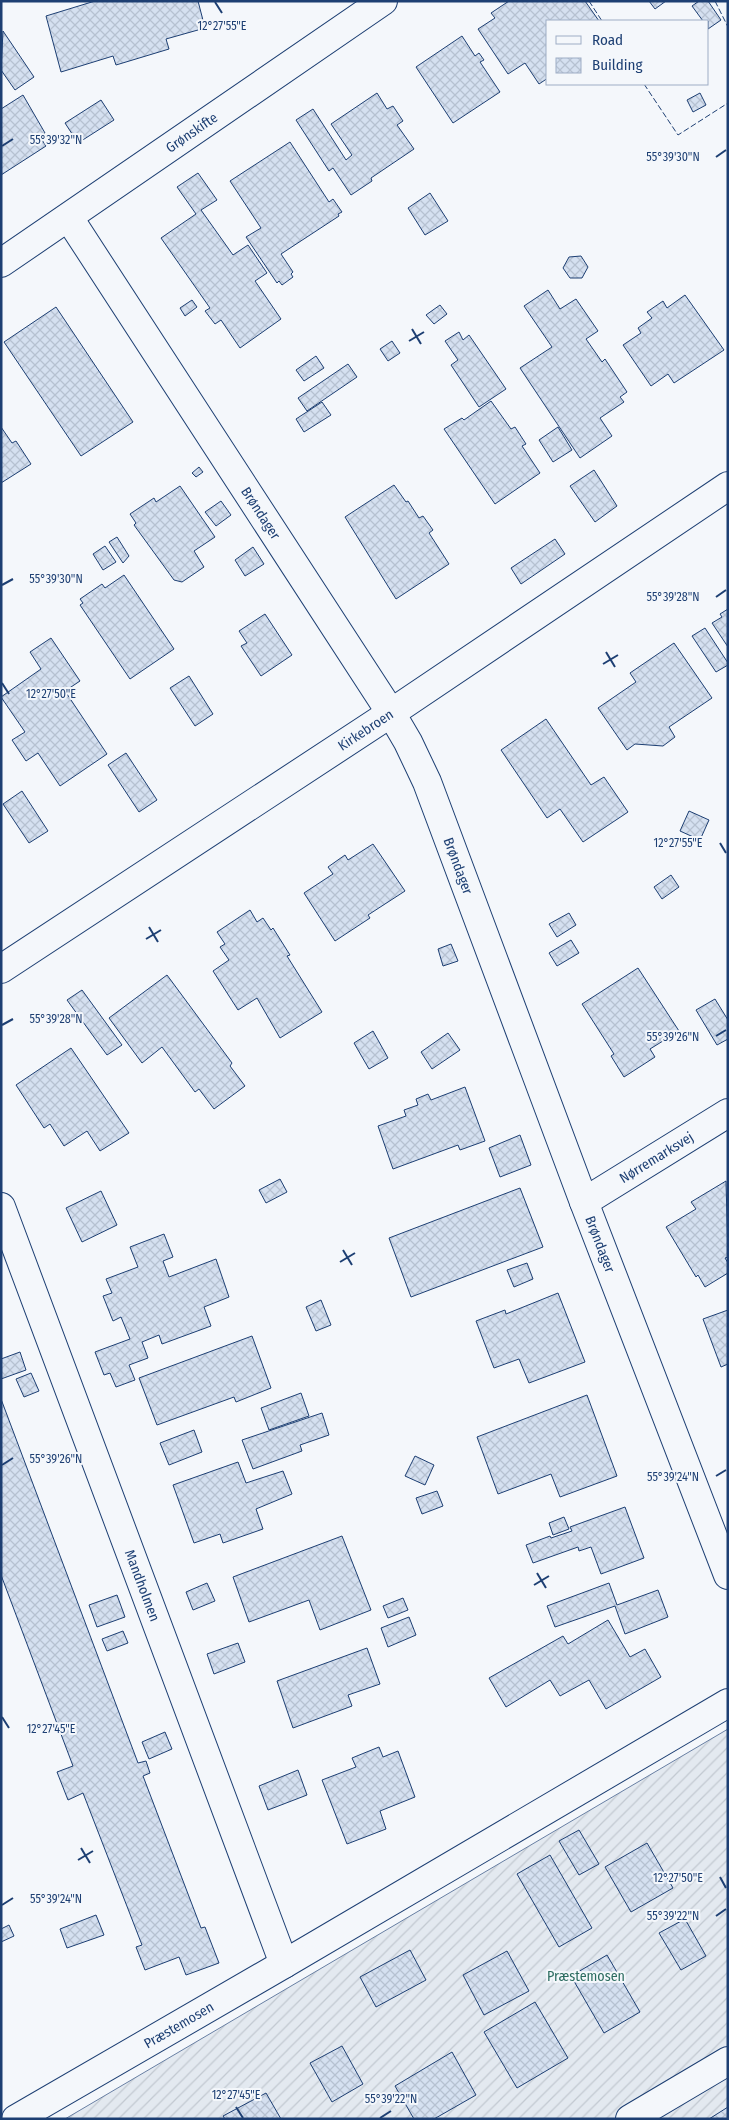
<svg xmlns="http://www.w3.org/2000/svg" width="729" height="2120" font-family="'Fira Sans Condensed',sans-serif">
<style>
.garden{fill:url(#garden-furrows);stroke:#687fa3}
.building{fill:url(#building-cross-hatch);stroke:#1d3f73}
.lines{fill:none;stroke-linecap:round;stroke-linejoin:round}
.minor-casing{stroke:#1d3f73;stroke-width:30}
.minor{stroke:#f4f7fb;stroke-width:28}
.fence{stroke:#1d3f73;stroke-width:1;stroke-dasharray:6 2.5;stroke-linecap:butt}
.ticks{fill:none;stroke:#1d3f73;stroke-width:2}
.labels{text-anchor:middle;stroke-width:4;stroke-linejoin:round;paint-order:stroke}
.street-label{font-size:14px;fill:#1d3f73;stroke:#f4f7fb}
.park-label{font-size:14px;fill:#2c6c60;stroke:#f4f7fb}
.ticks-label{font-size:12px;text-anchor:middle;fill:#1d3f73;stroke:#f4f7fb;stroke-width:4;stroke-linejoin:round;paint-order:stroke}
</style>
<defs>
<pattern id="garden-furrows" width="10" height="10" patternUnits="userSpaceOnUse" patternTransform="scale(1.25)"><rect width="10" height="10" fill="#e3e9f0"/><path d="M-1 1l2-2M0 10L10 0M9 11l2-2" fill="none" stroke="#c2c9d1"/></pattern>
<pattern id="building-cross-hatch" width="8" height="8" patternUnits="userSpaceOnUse" patternTransform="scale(1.25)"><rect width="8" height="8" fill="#d5e0f0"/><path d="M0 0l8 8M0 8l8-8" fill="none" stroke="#b6c1d1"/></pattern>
</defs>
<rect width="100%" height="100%" fill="#f4f7fb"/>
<!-- garden -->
<path class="garden" d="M728,1729V2119H65Z"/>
<!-- building -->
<path class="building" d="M95,1H198L205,28L166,39L169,49L116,65L113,56L61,72L46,16Z
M509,1H585L599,21H548V78L539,84L525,63L508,74L478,29L495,18L491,13Z
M649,1H666L655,9Z
M699,1H708L721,20L708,29V21H703L692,6Z
M3,31L34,77L15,90L1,70Z
M462,36L475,56L479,53L484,60L480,62L500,92L453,123L416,67Z
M377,93L387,109L393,106L403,121L397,125L414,149L371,178L372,181L351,195L333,168L329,171L296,120L313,109L346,160L352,155L331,124Z
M700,93L706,105L693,112L687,100Z
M23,95L45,133L40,137L46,146L1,175V109Z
M101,100L114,120L78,143L65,123Z
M290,142L329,202L333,199L342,212L338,214L339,216L281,254L293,272L291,274L293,277L282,285L279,281L277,283L246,237L261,228L230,181Z
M198,173L217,200L201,210L233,255L248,245L267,273L255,281L281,319L240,348L221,320L215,324L205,311L210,308L161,238L196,214L177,187Z
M430,193L448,221L425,235L408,208Z
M581,256L588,267L582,278H570L563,268L569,257Z
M548,290L560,309L576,299L598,331L586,339L602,362L605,359L627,392L620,397L624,402L600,418L612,436L580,458L520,368L552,347L524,306Z
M685,295L724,350L674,383L668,374L651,386L623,345L641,333L638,328L652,318L647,312L663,301L667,308Z
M192,300L197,307L185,316L180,308Z
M440,305L447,314L434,324L426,315Z
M56,307L133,422L81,456L4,342Z
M459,332L463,340L469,335L506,389L479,407L451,365L458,360L445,341Z
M392,341L400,353L388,361L380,349Z
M316,356L324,368L304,381L296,370Z
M348,364L357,377L307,411L298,398Z
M491,401L511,429L515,427L526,444L522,446L540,473L495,504L444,429L462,418L464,420Z
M322,402L331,415L304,432L296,419Z
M1,427L12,443L16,441L31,464L1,483Z
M558,427L572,450L553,462L539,440Z
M199,467L203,472L196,477L192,473Z
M594,470L617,506L595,522L570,486Z
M394,485L406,502L408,501L419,518L423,516L433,530L429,533L449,564L396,599L345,517Z
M180,486L215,537L194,551L204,567L182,582L174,580L134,525L136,523L130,514L154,498L156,502Z
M221,501L231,515L216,526L205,512Z
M117,537L129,556L123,563L109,542Z
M555,539L565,554L521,584L511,568Z
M105,546L116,562L103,570L93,554Z
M253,547L264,564L245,576L235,560Z
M124,575L174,649L130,679L80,605L83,603L80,599L102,584L105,588Z
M728,609V647L712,623L722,617L720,614Z
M265,614L292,655L261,676L241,646L247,643L239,631Z
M705,628L728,663V665L716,672L692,636Z
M51,638L80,681L65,691L107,754L60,786L38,753L26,761L12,740L25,732L1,697L41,669L30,652Z
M674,643L712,698L669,727L675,737L663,746L635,744L627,750L598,708L636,682L630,673Z
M189,676L213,714L195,726L170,688Z
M546,719L591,785L604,777L628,812L583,842L560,809L547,818L501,750Z
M126,753L157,800L139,812L108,765Z
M22,791L48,831L29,843L3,804Z
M689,811L709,820L700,840L680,831Z
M373,844L405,891L368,915L370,918L335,941L304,893L333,874L328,867L345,855L348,860Z
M671,875L679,887L662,899L654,887Z
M250,910L257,922L263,918L271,930L273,928L290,955L287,956L322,1012L280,1038L257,998L238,1010L213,971L229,960L220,947L225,944L217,932Z
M569,913L576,925L557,937L549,924Z
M571,940L579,953L557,966L549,953Z
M451,944L458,961L443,966L438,949Z
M638,968L679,1031L650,1049L655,1057L624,1077L611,1056L614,1054L582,1004Z
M167,975L232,1063L230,1066L245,1086L214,1109L199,1089L195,1092L162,1047L142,1063L109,1018Z
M82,990L122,1045L107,1055L67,1000Z
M715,999L728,1020V1039L717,1045L696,1010Z
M373,1031L388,1058L369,1069L354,1043Z
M448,1033L460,1050L432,1069L421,1052Z
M71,1048L129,1133L100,1151L87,1131L64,1146L50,1124L44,1128L16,1085Z
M465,1087L485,1141L460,1150L458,1145L393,1169L378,1126L406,1116L404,1110L418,1105L416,1099L428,1094L431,1100Z
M520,1135L531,1165L500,1177L489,1148Z
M280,1179L287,1192L266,1203L259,1190Z
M726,1181L728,1257L725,1258L728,1263V1273L705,1287L698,1275L696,1277L666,1227L696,1209L691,1202Z
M520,1188L543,1247L411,1297L389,1238Z
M101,1191L117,1225L82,1242L66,1208Z
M164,1234L173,1257L163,1261L169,1277L216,1259L229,1297L204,1307L211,1326L162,1344L159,1335L142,1342L148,1358L129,1365L135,1380L116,1387L110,1373L104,1375L95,1352L130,1339L121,1317L113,1321L103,1296L112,1293L106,1279L138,1267L130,1247Z
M527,1263L533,1279L514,1287L507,1270Z
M558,1293L585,1362L529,1383L519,1359L494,1368L476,1321L505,1310L506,1314Z
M321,1300L331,1325L316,1331L306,1307Z
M728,1310V1364L721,1367L703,1319Z
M252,1336L271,1388L236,1402L234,1397L157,1425L139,1378Z
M20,1352L26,1370L1,1379V1359Z
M31,1373L39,1391L24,1397L16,1379Z
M301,1393L309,1416L269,1430L261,1408Z
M587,1395L617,1476L560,1497L551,1474L498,1494L477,1437Z
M1,1399L138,1763L146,1761L150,1773L143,1776L201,1928L205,1927L219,1963L186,1975L179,1957L145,1970L136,1947L142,1945L83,1793L68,1800L57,1772L73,1766L1,1575Z
M322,1413L329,1435L300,1445L302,1451L253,1469L242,1440Z
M194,1430L202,1452L169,1465L160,1443Z
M415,1456L434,1465L425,1485L405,1476Z
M238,1462L246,1483L283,1471L292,1494L256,1509L263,1529L223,1543L220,1534L194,1543L173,1485Z
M437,1491L443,1506L422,1514L416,1498Z
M625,1507L644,1558L601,1574L591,1547L579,1551L578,1547L533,1563L526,1545L550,1536L551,1538L572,1531L570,1527Z
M564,1517L569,1529L553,1535L549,1523Z
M342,1536L371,1610L320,1630L309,1600L249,1622L233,1577Z
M207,1583L215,1601L193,1610L186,1592Z
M609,1583L617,1605L658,1590L668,1617L625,1634L615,1606L555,1627L547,1606Z
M117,1595L125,1617L97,1627L89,1605Z
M403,1598L408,1610L388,1618L383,1606Z
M409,1617L416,1635L388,1647L381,1628Z
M608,1620L630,1657L645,1649L661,1677L606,1709L589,1680L560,1696L550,1680L506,1707L489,1678L563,1636L568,1644Z
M123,1631L128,1643L107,1651L102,1639Z
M238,1643L245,1662L214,1674L207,1654Z
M367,1648L380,1684L348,1695L352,1706L293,1728L277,1681Z
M165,1732L172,1749L149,1759L142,1742Z
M379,1747L383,1757L398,1751L415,1797L380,1811L386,1829L347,1844L322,1780L356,1767L352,1758Z
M298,1770L307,1795L268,1810L259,1786Z
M579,1830L599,1864L579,1875L559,1841Z
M647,1843L673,1888L631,1912L605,1867Z
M550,1855L592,1928L559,1947L517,1874Z
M96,1915L104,1935L67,1948L60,1929Z
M685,1919L706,1956L681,1970L659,1933Z
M9,1925L14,1936L1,1942V1929Z
M410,1950L426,1980L376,2007L360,1977Z
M507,1951L529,1991L484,2015L463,1975Z
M607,1955L640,2012L604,2033L571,1976Z
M535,2002L568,2058L517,2088L484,2032Z
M342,2046L363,2084L332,2102L310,2063Z
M452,2052L476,2095L434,2119H414L395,2086Z
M266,2093L281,2119H225L223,2116Z
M728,2107V2119H709Z"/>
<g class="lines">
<defs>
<g id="minor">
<path id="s1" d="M69,218L391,713L408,742L427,782L584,1202L728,1575"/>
<path id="s2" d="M1,263L383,1"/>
<path id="s3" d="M1,969L391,713L728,486"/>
<path id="s4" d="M584,1202L728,1113"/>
<path id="s5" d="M1,1207L284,1964"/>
<path id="s6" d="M16,2119L284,1964L728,1703"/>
<path d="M630,2119L728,2061"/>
</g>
</defs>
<!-- minor casing -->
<use href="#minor" class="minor-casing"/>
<!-- minor -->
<use href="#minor" class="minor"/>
<!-- fence -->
<path class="fence" d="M589,1L602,21
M715,1L728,27
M644,84L678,135L728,103"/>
</g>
<!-- ticks -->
<path class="ticks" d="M215,2L222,13M2,146L13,139M716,157L726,150M412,329L421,344M409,341L424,332M2,585L13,579M716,597L726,590M606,652L615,667M603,664L618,655M2,683L9,694M720,843L726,853M149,927L158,942M146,939L161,930M2,1025L13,1019M716,1036L726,1030M343,1250L352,1265M340,1262L355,1253M2,1465L13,1458M716,1476L726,1470M537,1573L546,1588M534,1585L549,1576M2,1717L9,1728M81,1848L90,1863M78,1860L93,1851M720,1877L726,1888M2,1905L13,1898M716,1916L726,1909M236,2107L243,2118M380,2118L391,2111"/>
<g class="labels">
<!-- street labels -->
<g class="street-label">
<text dy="5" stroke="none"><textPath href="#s2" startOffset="231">Grønskifte</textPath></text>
<text dy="5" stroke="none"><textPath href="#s1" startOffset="352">Brøndager</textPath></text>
<text dy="5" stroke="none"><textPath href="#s3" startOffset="436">Kirkebroen</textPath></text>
<text dy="5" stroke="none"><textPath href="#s1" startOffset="758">Brøndager</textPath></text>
<text dy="5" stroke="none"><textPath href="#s4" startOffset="85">Nørremarksvej</textPath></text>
<text dy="5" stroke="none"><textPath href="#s1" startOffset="1162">Brøndager</textPath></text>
<text dy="5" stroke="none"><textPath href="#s5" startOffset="404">Mandholmen</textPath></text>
<text dy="5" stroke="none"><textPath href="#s6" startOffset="188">Præstemosen</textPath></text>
</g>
<!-- park labels -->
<g class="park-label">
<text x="586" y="1981">Præstemosen</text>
</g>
</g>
<g class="ticks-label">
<text x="222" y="30">12°27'55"E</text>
<text x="56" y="144">55°39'32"N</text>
<text x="673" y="161">55°39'30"N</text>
<text x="56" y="583">55°39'30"N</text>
<text x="673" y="601">55°39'28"N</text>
<text x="51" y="698">12°27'50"E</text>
<text x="678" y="847">12°27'55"E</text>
<text x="56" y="1023">55°39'28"N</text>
<text x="673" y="1041">55°39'26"N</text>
<text x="56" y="1463">55°39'26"N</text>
<text x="673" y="1481">55°39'24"N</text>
<text x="51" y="1733">12°27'45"E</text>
<text x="678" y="1882">12°27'50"E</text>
<text x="56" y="1903">55°39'24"N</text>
<text x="673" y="1920">55°39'22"N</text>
<text x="236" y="2099">12°27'45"E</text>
<text x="391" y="2103">55°39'22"N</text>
</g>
<!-- border -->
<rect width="729" height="2120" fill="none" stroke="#1d3f73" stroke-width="5"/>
<!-- legend -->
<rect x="546" y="20" width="162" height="65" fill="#f4f7fb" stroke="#9eadc5"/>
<rect x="556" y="36" width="25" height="8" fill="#f4f7fb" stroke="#9eadc5"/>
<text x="592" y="45" font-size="15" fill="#1d3f73">Road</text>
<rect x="556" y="58" width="25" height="15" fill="url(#building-cross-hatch)" stroke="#9eadc5"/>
<text x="592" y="70" font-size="15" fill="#1d3f73">Building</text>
</svg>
